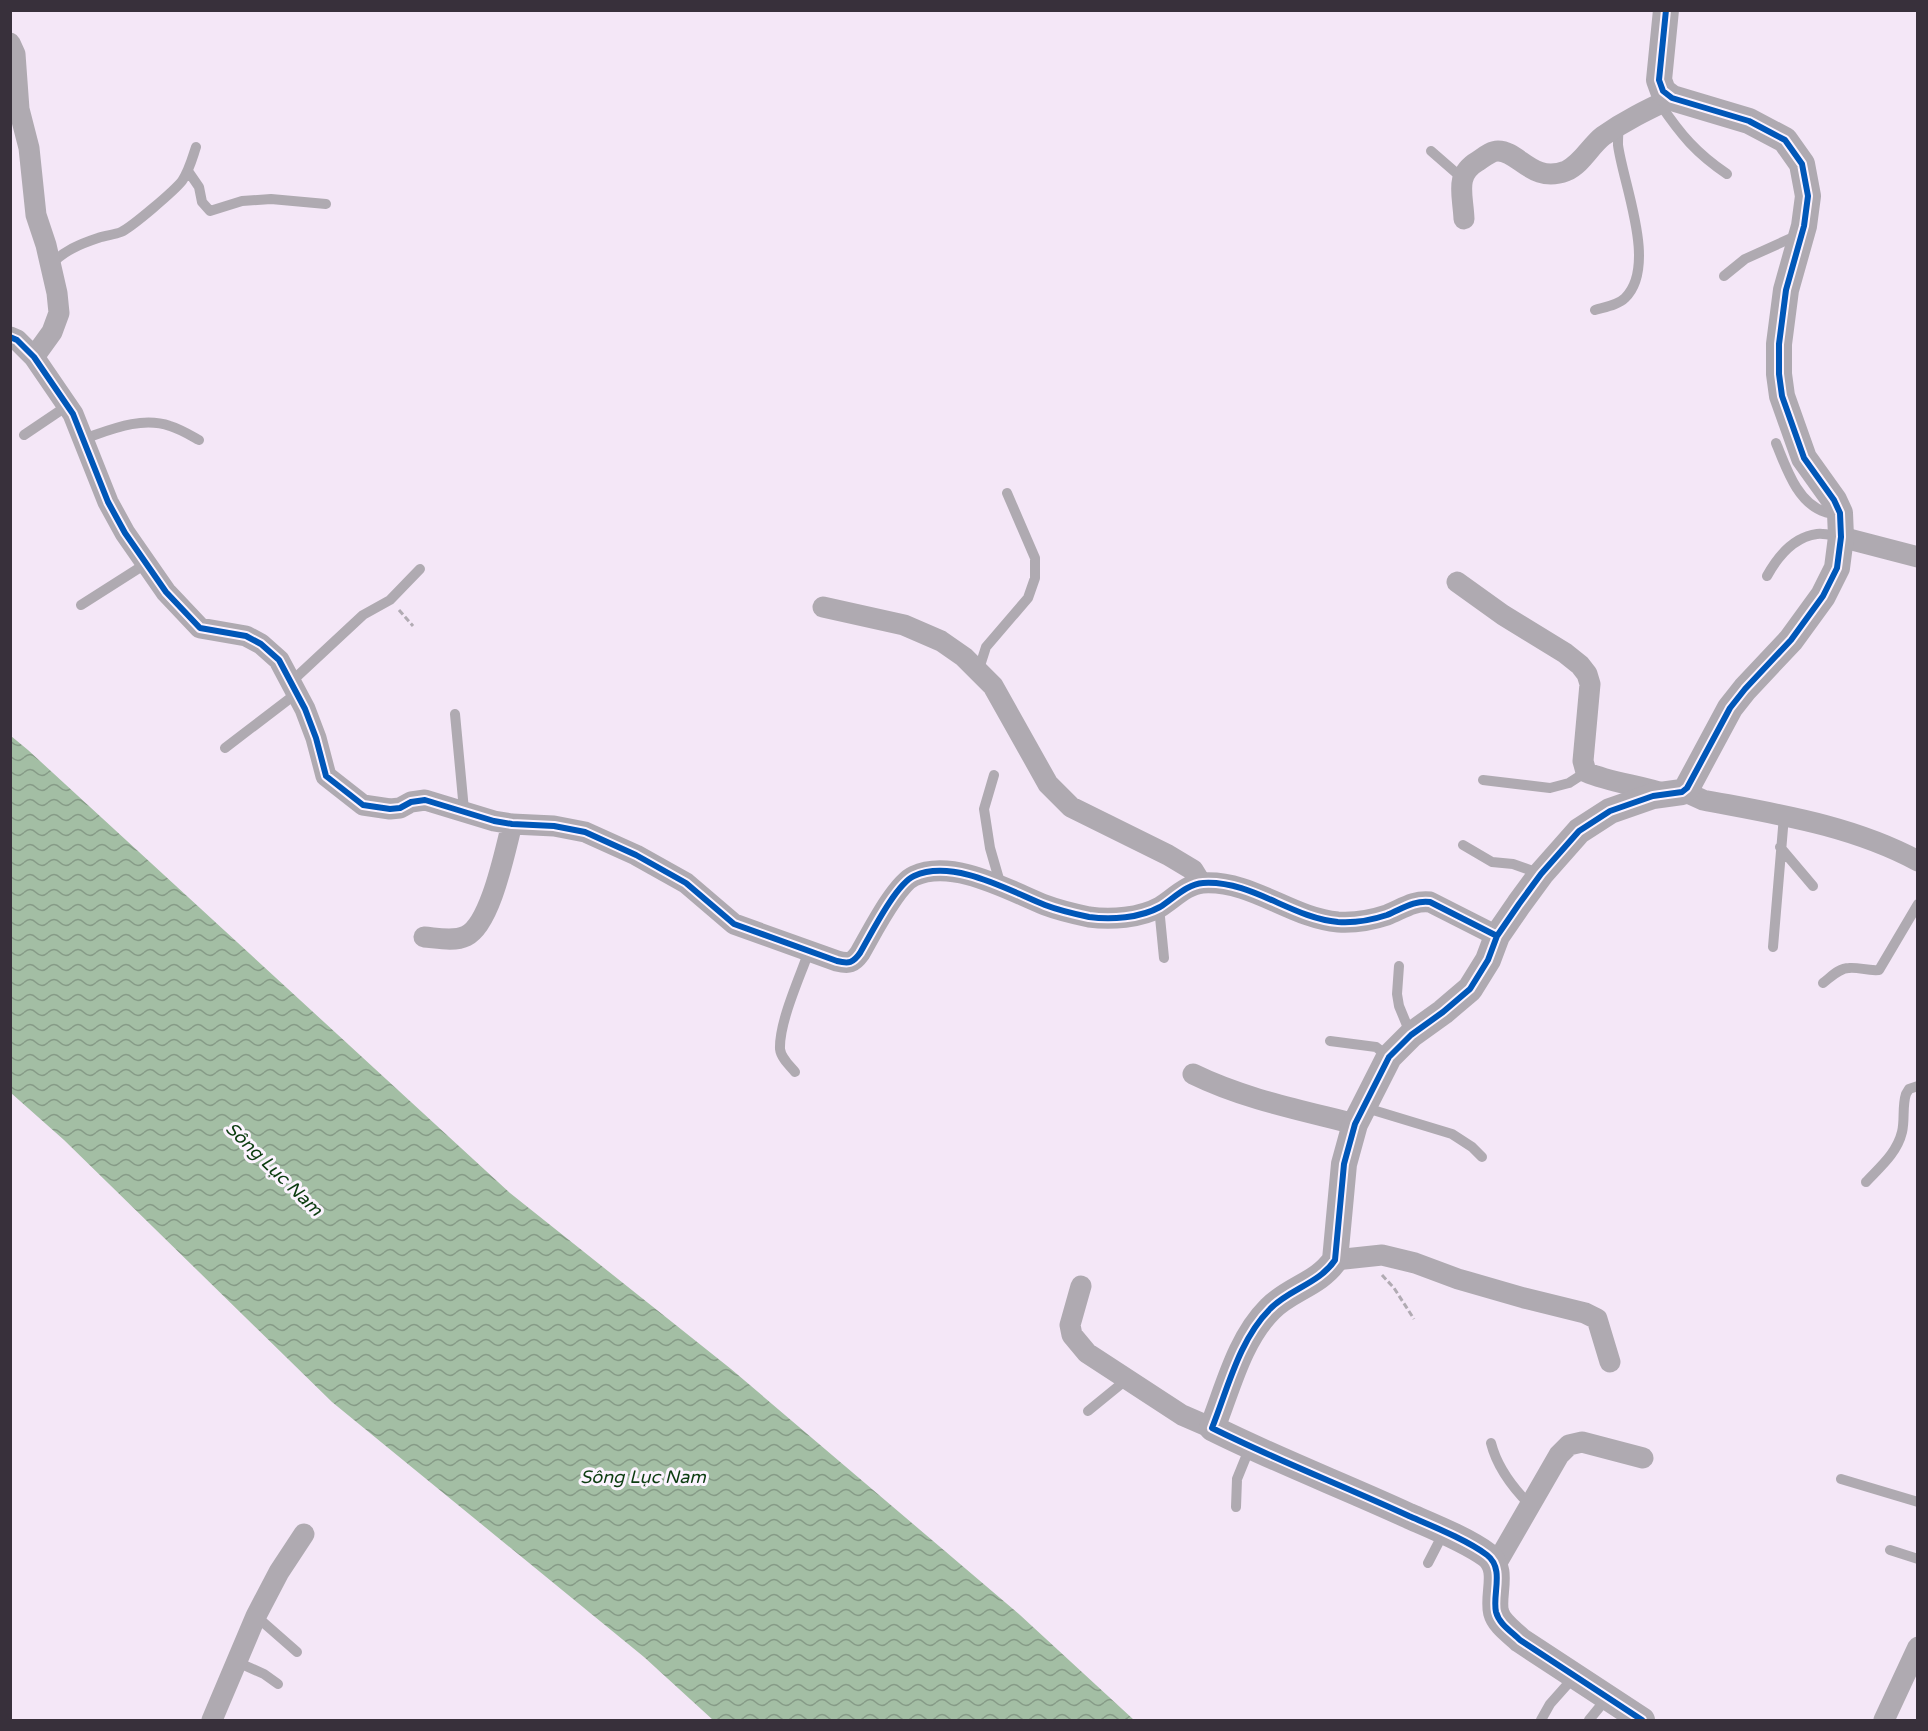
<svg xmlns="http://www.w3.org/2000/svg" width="1928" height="1731" font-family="'Varela Round',sans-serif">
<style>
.water{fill:url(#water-waves)}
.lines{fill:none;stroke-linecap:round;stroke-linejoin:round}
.path{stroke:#b1abb3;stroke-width:3;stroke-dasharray:6 3;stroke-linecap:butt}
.service{stroke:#afaab1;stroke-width:10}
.minor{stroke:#afaab1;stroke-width:21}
.tertiary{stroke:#afaab1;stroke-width:26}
.cycleway-casing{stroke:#fcf3ff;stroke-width:10}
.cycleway{stroke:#0057b8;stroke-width:6}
.labels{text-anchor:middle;stroke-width:6;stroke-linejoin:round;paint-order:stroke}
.water-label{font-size:18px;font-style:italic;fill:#0c3c10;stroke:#fcf3ff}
</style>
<defs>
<pattern id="water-waves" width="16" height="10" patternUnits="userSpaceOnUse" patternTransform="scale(1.5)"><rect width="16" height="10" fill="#a3bea4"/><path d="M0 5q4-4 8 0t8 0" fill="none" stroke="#869b87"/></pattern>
</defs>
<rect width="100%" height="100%" fill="#f4e7f7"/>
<!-- water -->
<path class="water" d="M11,736L28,750L510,1193L731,1369L1020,1615L1134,1720H713L644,1657L332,1402L64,1140L11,1093Z"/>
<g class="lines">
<!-- path -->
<path class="path" d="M399,610L413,626
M1382,1275L1394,1288L1414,1319"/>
<!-- service -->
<path class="service" d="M1660,104C1681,135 1696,153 1727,174
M1431,151L1462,178
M188,171L199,187L202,202L210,211L242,201L271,199L326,204
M51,265C63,251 80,244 98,238C106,235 114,235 121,232C132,227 174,191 182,181C189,171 192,159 196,147
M1724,276L1745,259L1798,235
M1595,310C1605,307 1618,305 1625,298C1658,266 1623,184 1618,145C1618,139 1618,133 1619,127
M24,435L67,406
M83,439C110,430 141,416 170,426C180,429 190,435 199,440
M1776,443C1786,467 1797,503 1825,512C1829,514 1835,513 1839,513
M1767,576C1778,556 1794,537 1817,534C1825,533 1834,536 1841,537
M81,605L147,563
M978,672L986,647L1028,598L1035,578V558L1007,493
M291,682L363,615L390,600L420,569
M455,714L464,810
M225,748L297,693
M994,775L984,809L990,848L1001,886
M1483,780L1550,788L1569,783L1586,772
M1463,845L1492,862L1513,864L1541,874
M1780,847L1813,886
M1159,907L1164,958
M1773,947L1784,816
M1399,966L1397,994L1399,1006L1411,1035
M1823,983C1831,977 1839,968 1849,968C1859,967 1867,971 1879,970L1918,904
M1330,1041L1376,1047L1389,1057
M795,1072C790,1066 781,1058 780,1049C779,1022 800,977 809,951
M1363,1107L1452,1134L1472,1147L1482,1157
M1866,1182C1880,1167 1897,1153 1902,1132C1905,1120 1902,1106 1906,1094L1909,1089L1918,1086
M1088,1411L1126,1380
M1491,1443C1497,1467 1513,1488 1530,1505
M1841,1479L1918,1502
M1236,1507L1237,1479L1250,1447
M1890,1550L1918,1559
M1428,1563L1444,1532
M256,1616L297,1652
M237,1662L264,1674L278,1684
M1541,1720L1550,1704L1574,1677
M1589,1720L1607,1698"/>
<!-- minor -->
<path class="minor" d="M10,43L15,54L19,109L29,148L36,215L46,245L57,293L59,313L52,332L34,357
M1464,219C1463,194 1454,175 1478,161C1484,157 1491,151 1498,151C1519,151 1532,184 1566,171C1582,164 1590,146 1603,136C1626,120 1647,110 1672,98
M10,337L17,340L34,357L73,414L108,502L125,533L166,592L200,628L246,636L261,644L279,660L305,709L316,738L326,776L363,805L390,809L400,808L411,802L425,800L494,821L512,824L554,826L585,832L636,855L686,883L734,924L837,961C849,964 853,963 860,953C871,934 896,884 914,876C953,858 1010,891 1045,905C1058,910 1075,914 1089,917C1111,920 1140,918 1160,907C1173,899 1187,884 1203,883C1252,880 1291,918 1338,922C1354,923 1372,920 1387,915C1402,909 1414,900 1430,902L1497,936
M1841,537L1918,557
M1457,582L1503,615L1565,653L1580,665L1587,674L1590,684L1583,761L1586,772C1611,783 1640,785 1665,794
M823,607L904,625L941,641L964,657L993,686L1048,784L1071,807L1168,855L1193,870L1201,883
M1686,789L1692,795L1703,800C1776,814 1851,825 1918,861
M424,937C437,938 454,942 466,936C491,924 505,850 512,824
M1193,1074C1244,1099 1300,1110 1355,1124
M1335,1260L1382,1255L1415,1263L1458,1279L1524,1298L1585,1313L1597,1319L1610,1362
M1081,1286L1070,1325L1072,1335L1087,1353L1182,1415L1212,1428
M1495,1566L1559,1455L1569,1445L1582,1442L1643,1458
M212,1720L256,1616L279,1572L304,1534
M1884,1720L1918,1647"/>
<!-- tertiary -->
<path class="tertiary" d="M1642,1720L1520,1640C1512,1632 1499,1624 1496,1612C1492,1594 1505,1569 1487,1555C1467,1540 1432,1526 1409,1516C1344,1486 1276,1460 1212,1428C1228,1388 1239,1340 1270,1309C1289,1289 1319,1284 1335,1260L1344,1164L1355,1124L1389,1057L1411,1035L1443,1012L1470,989L1488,960L1497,936L1519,904L1541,874L1579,831L1610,811L1653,796L1682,792L1687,788L1730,708L1745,689L1791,640L1823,596L1837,568L1841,537L1840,513L1834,500L1804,458L1782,396L1779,374V344L1786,290L1804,226L1808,196L1802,164L1785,140L1749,121L1672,98L1663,91L1659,80L1666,10"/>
<defs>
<path id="cycleway" d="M10,337L17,340L34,357L73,414L108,502L125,533L166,592L200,628L246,636L261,644L279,660L305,709L316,738L326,776L363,805L390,809L400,808L411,802L425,800L494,821L512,824L554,826L585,832L636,855L686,883L734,924L837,961C849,964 853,963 860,953C871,934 896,884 914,876C953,858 1010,891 1045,905C1058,910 1075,914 1089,917C1111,920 1140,918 1160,907C1173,899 1187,884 1203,883C1252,880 1291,918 1338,922C1354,923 1372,920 1387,915C1402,909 1414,900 1430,902L1497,936
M1642,1720L1520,1640C1512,1632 1499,1624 1496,1612C1492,1594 1505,1569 1487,1555C1467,1540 1432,1526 1409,1516C1344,1486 1276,1460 1212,1428C1228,1388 1239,1340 1270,1309C1289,1289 1319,1284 1335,1260L1344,1164L1355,1124L1389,1057L1411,1035L1443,1012L1470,989L1488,960L1497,936L1519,904L1541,874L1579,831L1610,811L1653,796L1682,792L1687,788L1730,708L1745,689L1791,640L1823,596L1837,568L1841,537L1840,513L1834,500L1804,458L1782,396L1779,374V344L1786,290L1804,226L1808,196L1802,164L1785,140L1749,121L1672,98L1663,91L1659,80L1666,10"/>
</defs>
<!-- cycleway casing -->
<use href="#cycleway" class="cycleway-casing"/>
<!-- cycleway -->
<use href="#cycleway" class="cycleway"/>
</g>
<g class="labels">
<!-- water labels -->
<g class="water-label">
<text transform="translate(274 1169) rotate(44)" y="6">Sông Lục Nam</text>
<text x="643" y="1483">Sông Lục Nam</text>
</g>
</g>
<!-- border -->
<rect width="1928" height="1731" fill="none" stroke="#38303b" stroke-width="24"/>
</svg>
